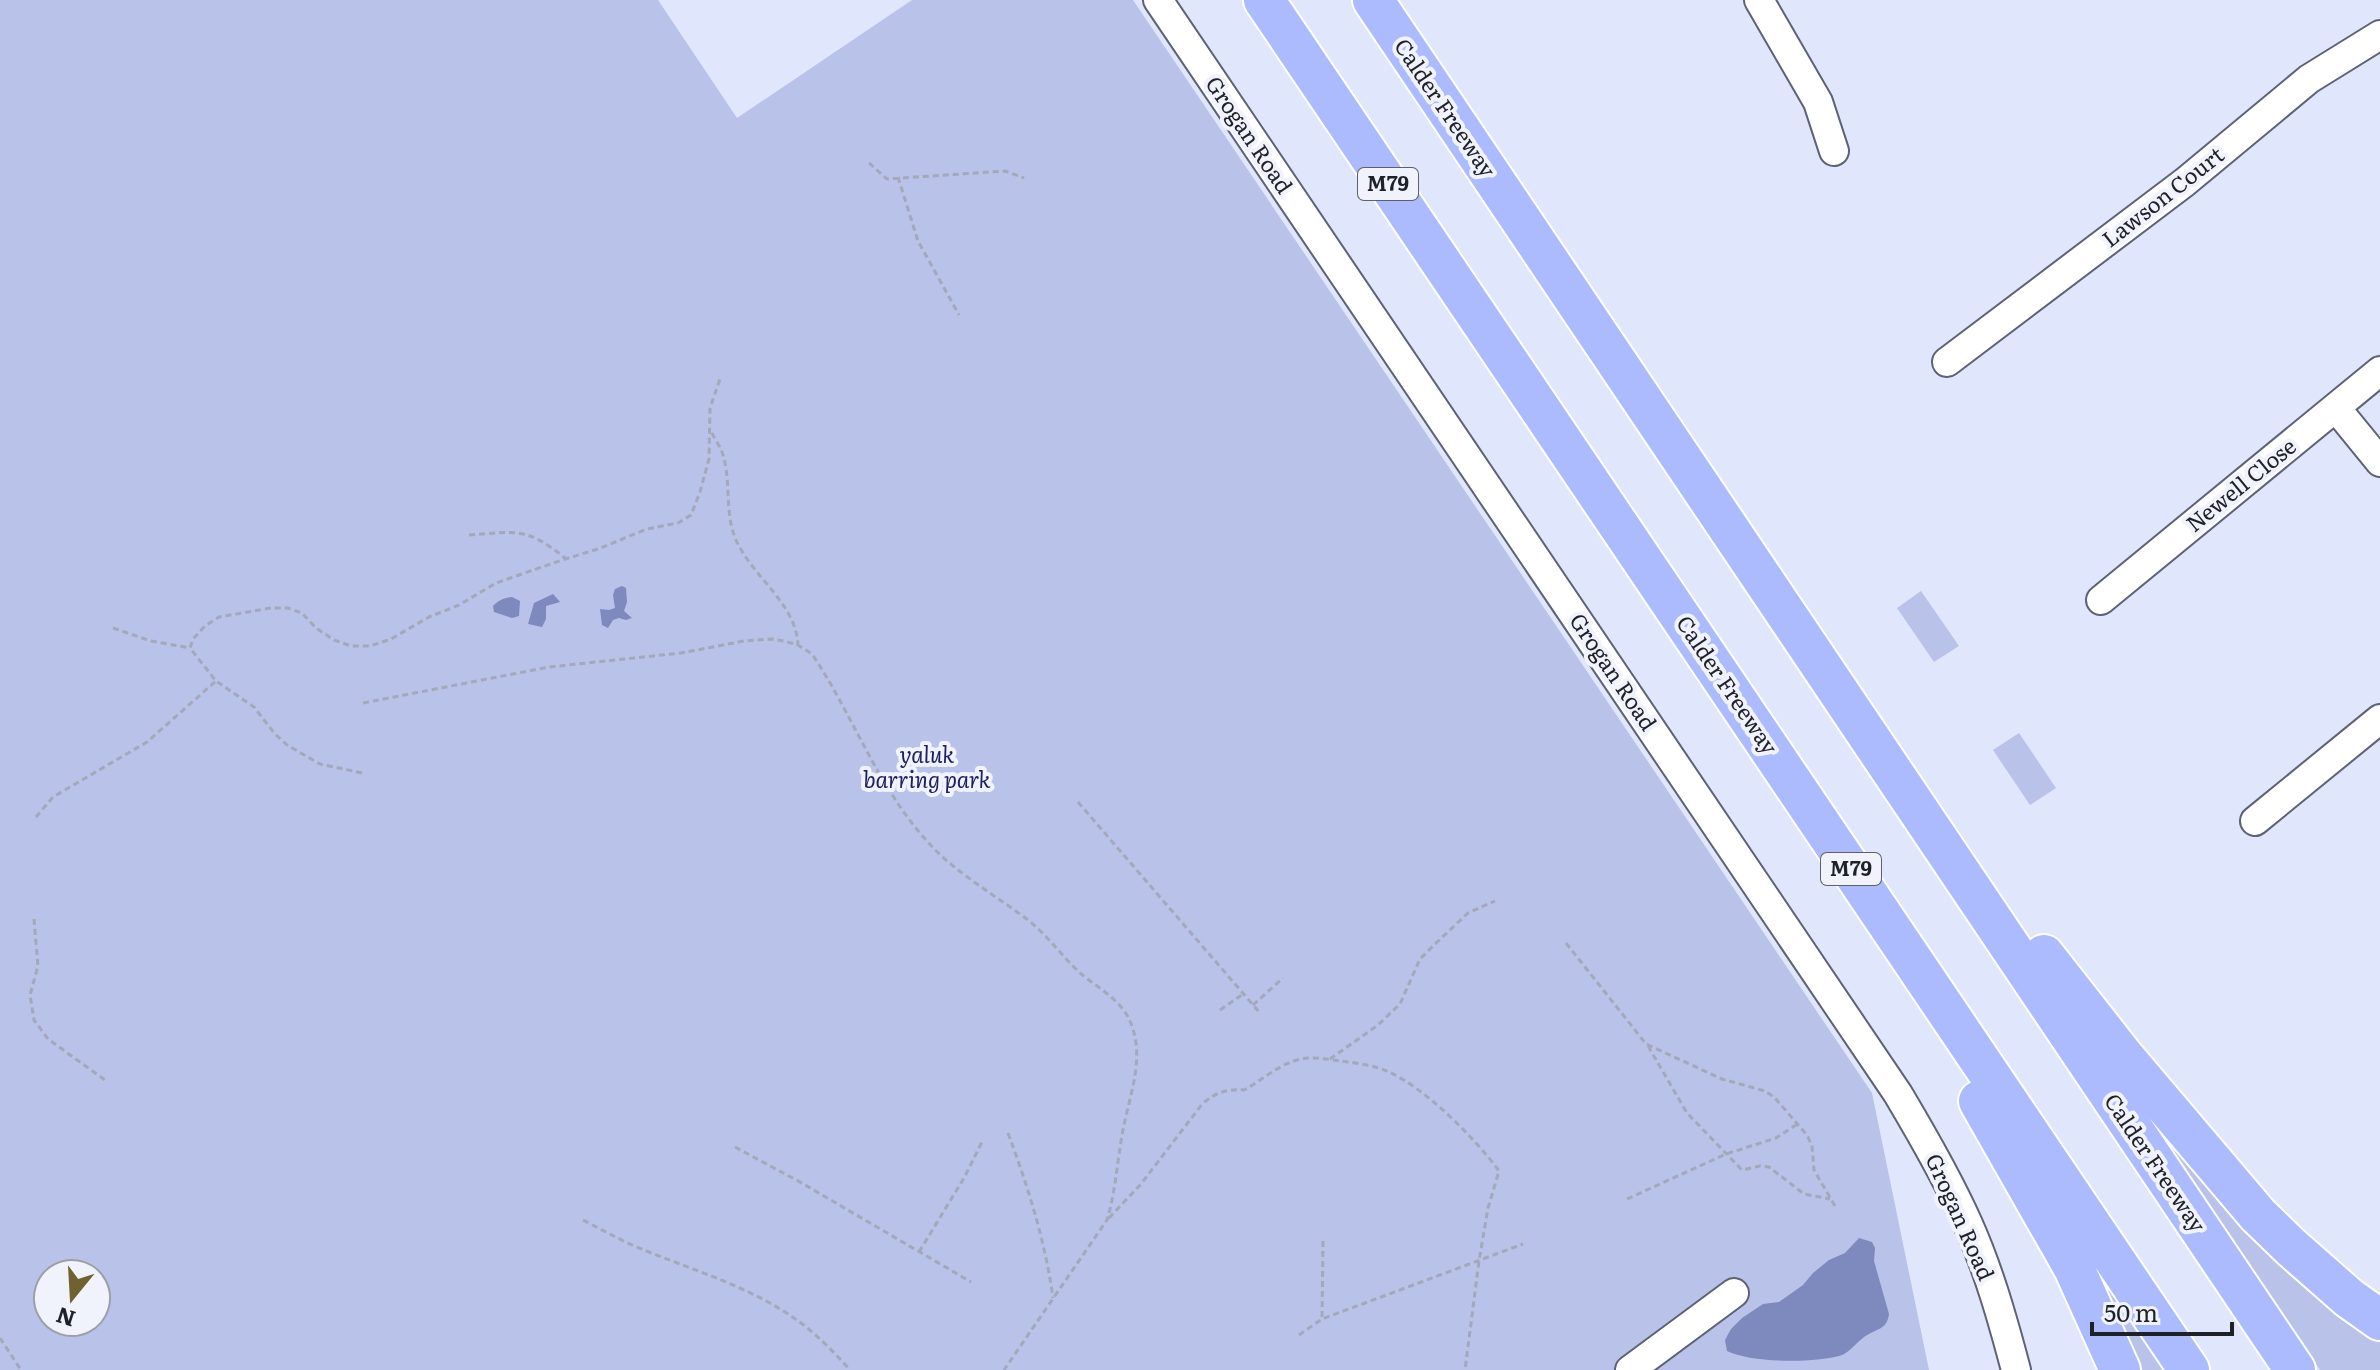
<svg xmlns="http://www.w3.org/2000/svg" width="2380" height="1370" font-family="Literata,serif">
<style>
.green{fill:#b9c2e8;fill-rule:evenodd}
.water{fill:#7e89be}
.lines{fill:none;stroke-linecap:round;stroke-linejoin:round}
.minor-casing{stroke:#5d6275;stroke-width:32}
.highway-casing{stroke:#fff;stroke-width:44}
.path{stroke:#a3a8ba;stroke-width:3;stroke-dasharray:6 4;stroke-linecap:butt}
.minor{stroke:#fff;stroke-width:28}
.highway{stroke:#acbbfd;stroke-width:40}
.labels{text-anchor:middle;stroke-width:8;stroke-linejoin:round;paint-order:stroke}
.shield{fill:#f1f3fc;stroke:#5e6068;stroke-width:2}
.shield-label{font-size:20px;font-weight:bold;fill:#1f2129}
.street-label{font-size:22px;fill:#1f2129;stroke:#f1f3fc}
.park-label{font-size:22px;font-style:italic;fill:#1e2160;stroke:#f1f3fc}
</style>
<rect width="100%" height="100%" fill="#e0e6fc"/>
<!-- green -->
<path class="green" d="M0,0H658L737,118L912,0H1133L1872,1093L1929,1370H0ZM48,1274H96V1322H48Z
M1921,591L1959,646L1934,662L1897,608Z
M2019,733L2056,788L2030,805L1993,750Z
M2124,1081L2380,1333V1370H2320Z
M2003,1118L2172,1370H2130Z"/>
<!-- water -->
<path class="water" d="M622,586L626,588L627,602L624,611L632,618L626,620L619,618L613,620L608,628L602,625L600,609L609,610L615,608L613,595L615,589Z
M553,594L560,602L546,606V619L542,627L528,624L534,603Z
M512,597L520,601L519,616L512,618L494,612L493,606C499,600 504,598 512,597Z
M1859,1238L1872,1242L1875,1248L1874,1261L1889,1314C1887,1328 1880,1328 1869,1334C1858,1339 1851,1353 1839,1356C1813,1363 1751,1363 1727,1351L1725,1340L1731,1329L1742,1318L1763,1304L1779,1302L1803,1285L1813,1273L1829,1260L1845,1253Z"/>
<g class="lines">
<defs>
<path id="minor" d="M1158,0L1898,1094C1923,1136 1948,1179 1968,1224C1989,1271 2003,1321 2016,1370
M1759,0L1818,102L1834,151
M1947,362L2185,182L2309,79L2380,35
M2336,408L2380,462
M2101,600L2380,371
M2255,821L2380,719
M1630,1370L1734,1293"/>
<path id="highway" d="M1264,0L2189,1370
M1373,0L2295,1370
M2044,955L2124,1057L2258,1215L2291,1247L2349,1298L2380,1320
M1979,1101L2074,1268L2120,1370"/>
</defs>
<!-- minor casing -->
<use href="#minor" class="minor-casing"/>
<!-- highway casing -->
<use href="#highway" class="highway-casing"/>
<!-- path -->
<path class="path" d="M869,163L887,179L1005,171L1024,178
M898,177L918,241L959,315
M712,433C715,440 721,447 723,455C732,485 723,517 739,546C757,580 796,605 798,645
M469,535C517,532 525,526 565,558
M113,628L151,641L190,648
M363,703L549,667L681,653L744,641L772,639L784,641L798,645L812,654C853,715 877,786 927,841C955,873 994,894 1028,920C1047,935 1061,955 1079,972C1095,986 1118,998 1128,1017C1147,1054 1130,1093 1123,1130C1117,1161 1116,1190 1107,1220L1004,1370
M362,773L320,764L287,745L275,734L254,707L216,681L190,648L193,639L205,626L219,617L271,608H288L302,613L316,628L334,640L351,646H370L391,639L429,617L459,605L496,583L565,559L598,549L647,529L678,523L691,515L700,492L709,459L710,408L721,376
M1078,802L1260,1013
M36,817L53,797L147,742L216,681
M34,919L38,966L30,995L34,1020L48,1039L105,1080
M1566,943L1646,1044L1722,1079L1765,1091L1774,1097L1807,1135L1812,1146L1814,1170L1835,1206
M1253,1005L1283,978
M1220,1010L1243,994
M1648,1046L1687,1113L1742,1170L1760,1166L1769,1167L1804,1194L1830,1199
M1330,1059L1378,1025L1400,1004L1420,959L1435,944L1468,913L1495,901
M1008,1133C1028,1187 1045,1240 1053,1298
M735,1147L800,1182L971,1282
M1627,1199L1726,1154L1776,1138L1799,1123
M1109,1218L1141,1184L1203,1103C1217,1092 1226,1089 1244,1090C1262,1080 1277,1066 1297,1060C1311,1056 1326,1059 1340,1061C1356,1063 1374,1065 1389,1072C1426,1089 1475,1138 1499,1171L1488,1208L1479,1261L1465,1370
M583,1220C604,1231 624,1242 644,1250C698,1272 754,1288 801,1323C819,1337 835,1353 850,1370
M1323,1241L1322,1319L1523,1244
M919,1252L964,1178L982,1142
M1299,1335L1322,1319
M0,1338L21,1370"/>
<!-- minor -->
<use href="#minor" class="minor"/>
<!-- highway -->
<use href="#highway" class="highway"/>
</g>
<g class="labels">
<!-- shield labels -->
<g class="shield">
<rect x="1358" y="168" width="60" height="32" rx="6"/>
<rect x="1821" y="853" width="60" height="32" rx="6"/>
</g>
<g class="shield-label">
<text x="1388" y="191">M79</text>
<text x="1851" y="876">M79</text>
</g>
<!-- street labels -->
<g class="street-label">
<text transform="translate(1445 108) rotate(56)" y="8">Calder Freeway</text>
<text transform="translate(1249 135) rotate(56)" y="8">Grogan Road</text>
<text transform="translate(2163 197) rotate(-38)" y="8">Lawson Court</text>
<text transform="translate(2241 485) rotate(-39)" y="8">Newell Close</text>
<text transform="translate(1613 672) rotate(56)" y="8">Grogan Road</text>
<text transform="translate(1727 685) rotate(56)" y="8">Calder Freeway</text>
<text transform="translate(2155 1163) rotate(56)" y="8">Calder Freeway</text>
<text transform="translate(1960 1217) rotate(66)" y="8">Grogan Road</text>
</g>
<!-- park labels -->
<g class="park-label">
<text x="927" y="763">yaluk<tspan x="927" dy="25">barring park</tspan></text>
</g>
</g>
<!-- north arrow -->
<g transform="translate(72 1298) rotate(198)"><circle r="38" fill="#f1f3fc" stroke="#9d9fa8" stroke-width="2"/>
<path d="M0-6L14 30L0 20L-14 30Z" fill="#706230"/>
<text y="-12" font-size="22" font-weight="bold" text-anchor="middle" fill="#1f2129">N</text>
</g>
<!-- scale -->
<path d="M2092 1322v12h140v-12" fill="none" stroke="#1f2129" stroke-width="4"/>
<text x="2104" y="1322" font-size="24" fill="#1f2129" stroke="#f1f3fc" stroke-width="6" paint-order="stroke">50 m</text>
</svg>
